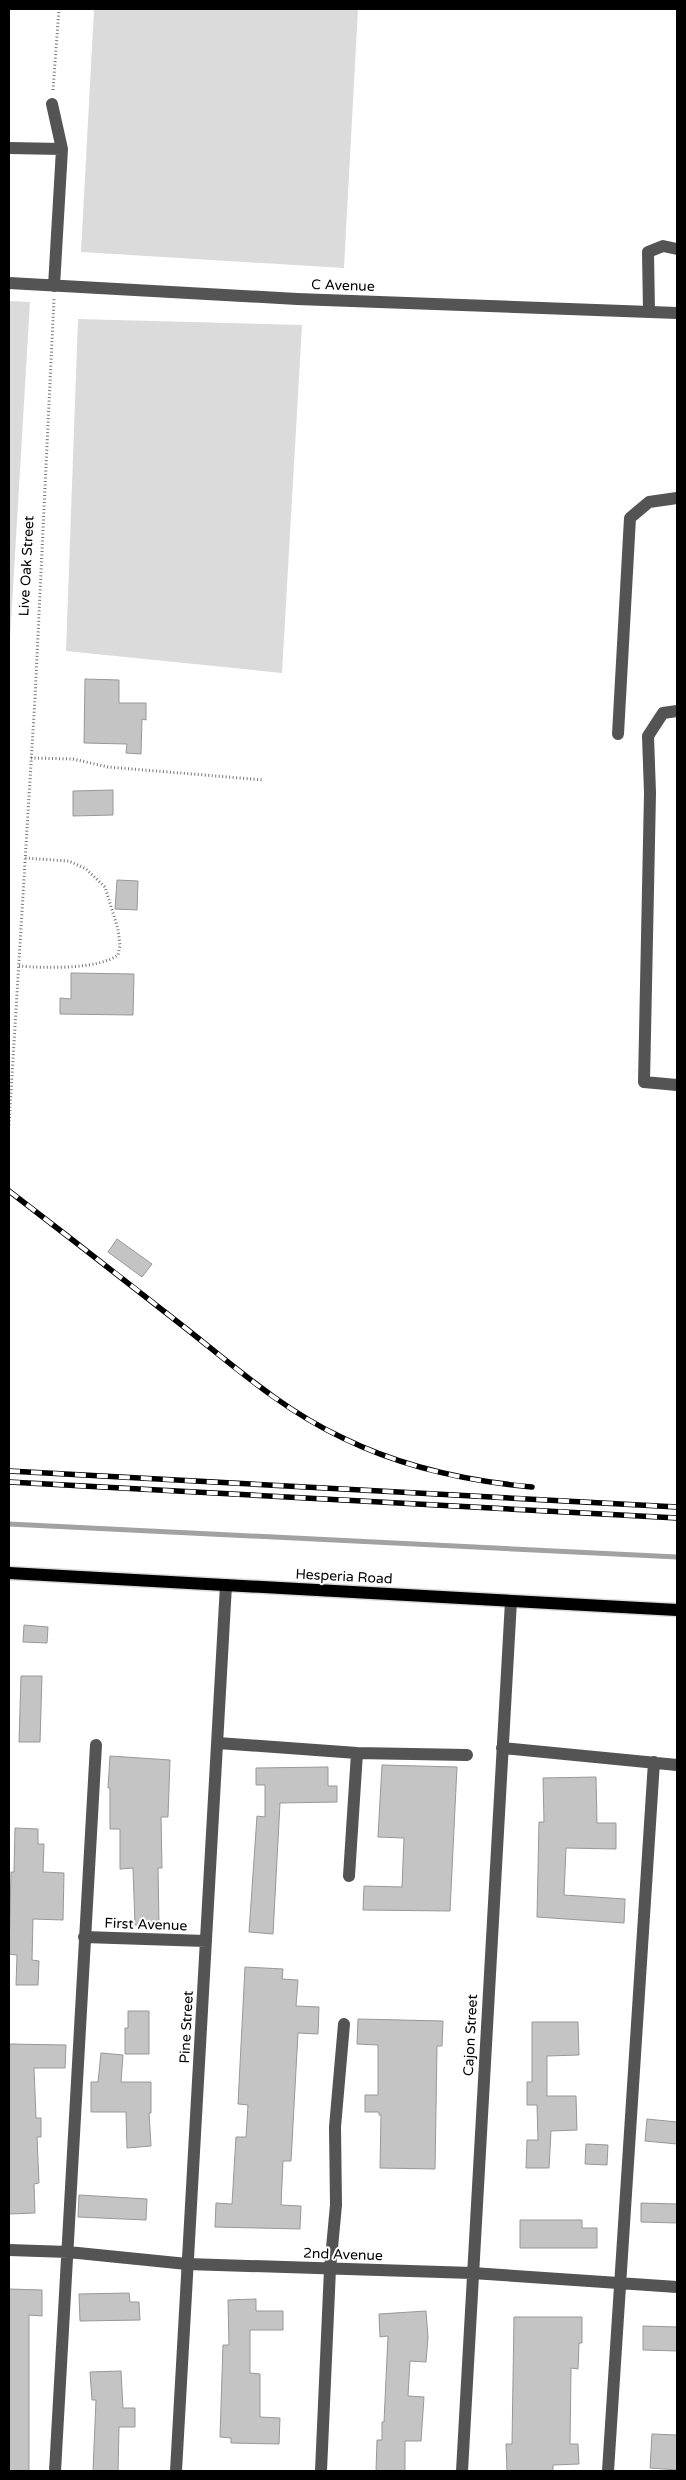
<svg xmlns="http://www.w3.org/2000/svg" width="686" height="2480" font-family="'Varela Round',sans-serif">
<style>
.green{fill:#dbdbdb}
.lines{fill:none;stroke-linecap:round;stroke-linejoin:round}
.stream{stroke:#a2a2a2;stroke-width:5}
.building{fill:#c4c4c4;stroke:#989898}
.major-casing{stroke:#dbdbdb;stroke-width:15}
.path{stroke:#767676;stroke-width:3;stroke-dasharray:1 2.5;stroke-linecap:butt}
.minor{stroke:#545454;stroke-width:12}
.major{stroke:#000;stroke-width:12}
.rail-casing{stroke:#000;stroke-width:5.5}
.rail{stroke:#fff;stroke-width:4;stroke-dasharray:11;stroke-linecap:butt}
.labels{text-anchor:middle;stroke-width:4;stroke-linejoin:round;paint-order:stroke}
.street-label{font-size:14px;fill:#000;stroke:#fff}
</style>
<rect width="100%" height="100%" fill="#fff"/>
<!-- green -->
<path class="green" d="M94,9H358L344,268L81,252Z
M9,301L30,302L9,656Z
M78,319L302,325L282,673L66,651Z"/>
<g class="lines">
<!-- stream -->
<path class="stream" d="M9,1524L677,1557"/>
</g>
<!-- building -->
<path class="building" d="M85,679L119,680V703H146V720L142,719L141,754L126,753L127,744L84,743Z
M113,790V815L73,816V791Z
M117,880L138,881L137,910L115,909Z
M71,973L134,974L133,1015L60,1014V998L71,999Z
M117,1239L152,1264L142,1277L108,1252Z
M24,1625L48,1627L47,1643L23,1642Z
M21,1676H42L40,1742H19Z
M110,1756L170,1760L168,1817H161L162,1868H158L159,1925H135L133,1868L120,1869V1829H110V1788H108Z
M382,1765L457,1767L450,1911L363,1910L364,1886L402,1887L404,1838L378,1837Z
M328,1767V1786H337V1802L280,1803L273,1934L249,1932L257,1816L265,1817V1785H256V1768Z
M596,1777L597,1823H616V1849L566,1848L564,1895L625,1899L624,1923L537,1917L539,1822H544L543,1778Z
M15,1828L38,1829V1844H44L43,1872L64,1873L63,1920L33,1919L32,1960L39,1961L38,1985H16L17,1955L9,1954L11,1872H14Z
M245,1967L283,1969L282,1979L298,1980L296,2006L319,2007L318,2034L298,2033L291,2161H283L281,2205L301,2206L300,2229L215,2227L216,2203L232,2204L236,2137H246L248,2105L238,2104Z
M128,2011H149V2054H125V2028H128Z
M358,2019L443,2021L442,2046H437L435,2169L380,2168L381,2115H379V2112H365V2095H378V2045L357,2044Z
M532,2022H578L579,2055L547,2056V2096H576L577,2130L551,2131L549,2168H526L527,2140H538L537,2105H527V2082H532Z
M9,2044L66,2045L65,2068H34L36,2118H41V2137H37L39,2183L34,2184L35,2213L9,2214Z
M101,2053L123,2055L121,2082H151V2113H149L151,2146L127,2148L126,2112H91V2082H98Z
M647,2119L677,2122V2144L645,2141Z
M586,2144L608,2145L607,2165L585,2164Z
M79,2195L147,2199L146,2220L78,2217Z
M641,2203L677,2204V2223L641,2222Z
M520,2220H582V2228H597V2248H520Z
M9,2289L42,2290V2316L29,2315V2471H9Z
M129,2293L130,2302H139L140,2320L80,2321L79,2294Z
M256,2299V2311H283V2330H250V2373L260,2374V2417L280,2418L279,2444L231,2443V2438L220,2437L223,2345H229L228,2300Z
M426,2311L428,2337L426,2362L410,2361L408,2396L424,2397L421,2441H405V2471H376L377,2440H382V2422H384L388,2336L380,2337L379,2314Z
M514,2317H582V2343H579L578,2369L571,2368L570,2444H578L579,2464L553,2465V2471H507L506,2444H512Z
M643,2326L677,2327V2351L643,2350Z
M121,2371L123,2408H135V2427H119L118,2471H93L96,2400H92L90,2372Z
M652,2434L677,2435V2470L650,2468Z"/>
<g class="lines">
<defs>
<path id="major" d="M9,1573L677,1610"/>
</defs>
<!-- major casing -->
<use href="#major" class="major-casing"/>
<!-- path -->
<path class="path" d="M53,90L59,9
M31,758L73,759L108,767L264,780
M19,966C44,968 97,970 118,955L120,945L118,929L105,887L86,869L69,861L25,858
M9,1125L35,698L54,299"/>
<!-- minor -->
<path class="minor" d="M52,104L62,149L54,286
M9,148L62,149
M9,283L297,299L677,313
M649,312L648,252L663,246L677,249
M677,711L663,713L648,736L650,793L644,1082L677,1085
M618,734L630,518L649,502L677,498
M218,1743L357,1753L467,1755
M502,1748L677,1765
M349,1876L357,1753
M84,1937L206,1941
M9,2250L68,2252L187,2264L472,2273L677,2287
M55,2471L96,1745
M176,2471L226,1585
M321,2471L330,2269L336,2205L335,2127L344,2024
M462,2471L511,1601
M608,2471L654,1762"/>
<!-- major -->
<use href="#major" class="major"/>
<defs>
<path id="rail" d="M9,1191C69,1237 128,1283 188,1330C237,1369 285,1411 343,1438C402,1467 467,1481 532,1487
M9,1471L677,1507
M9,1482L677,1518"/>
</defs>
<!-- rail casing -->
<use href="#rail" class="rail-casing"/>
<!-- rail -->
<use href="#rail" class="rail"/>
</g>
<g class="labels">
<!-- street labels -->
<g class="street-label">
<text transform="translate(343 285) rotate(2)" y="5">C Avenue</text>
<text transform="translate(26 566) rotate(-87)" y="5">Live Oak Street</text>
<text transform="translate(344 1576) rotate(3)" y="5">Hesperia Road</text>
<text transform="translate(146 1924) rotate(2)" y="5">First Avenue</text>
<text transform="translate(186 2027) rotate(-87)" y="5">Pine Street</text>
<text transform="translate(470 2035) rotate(-87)" y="5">Cajon Street</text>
<text transform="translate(343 2254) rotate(2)" y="5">2nd Avenue</text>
</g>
</g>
<!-- border -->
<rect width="686" height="2480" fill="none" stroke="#000000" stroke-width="20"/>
</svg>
